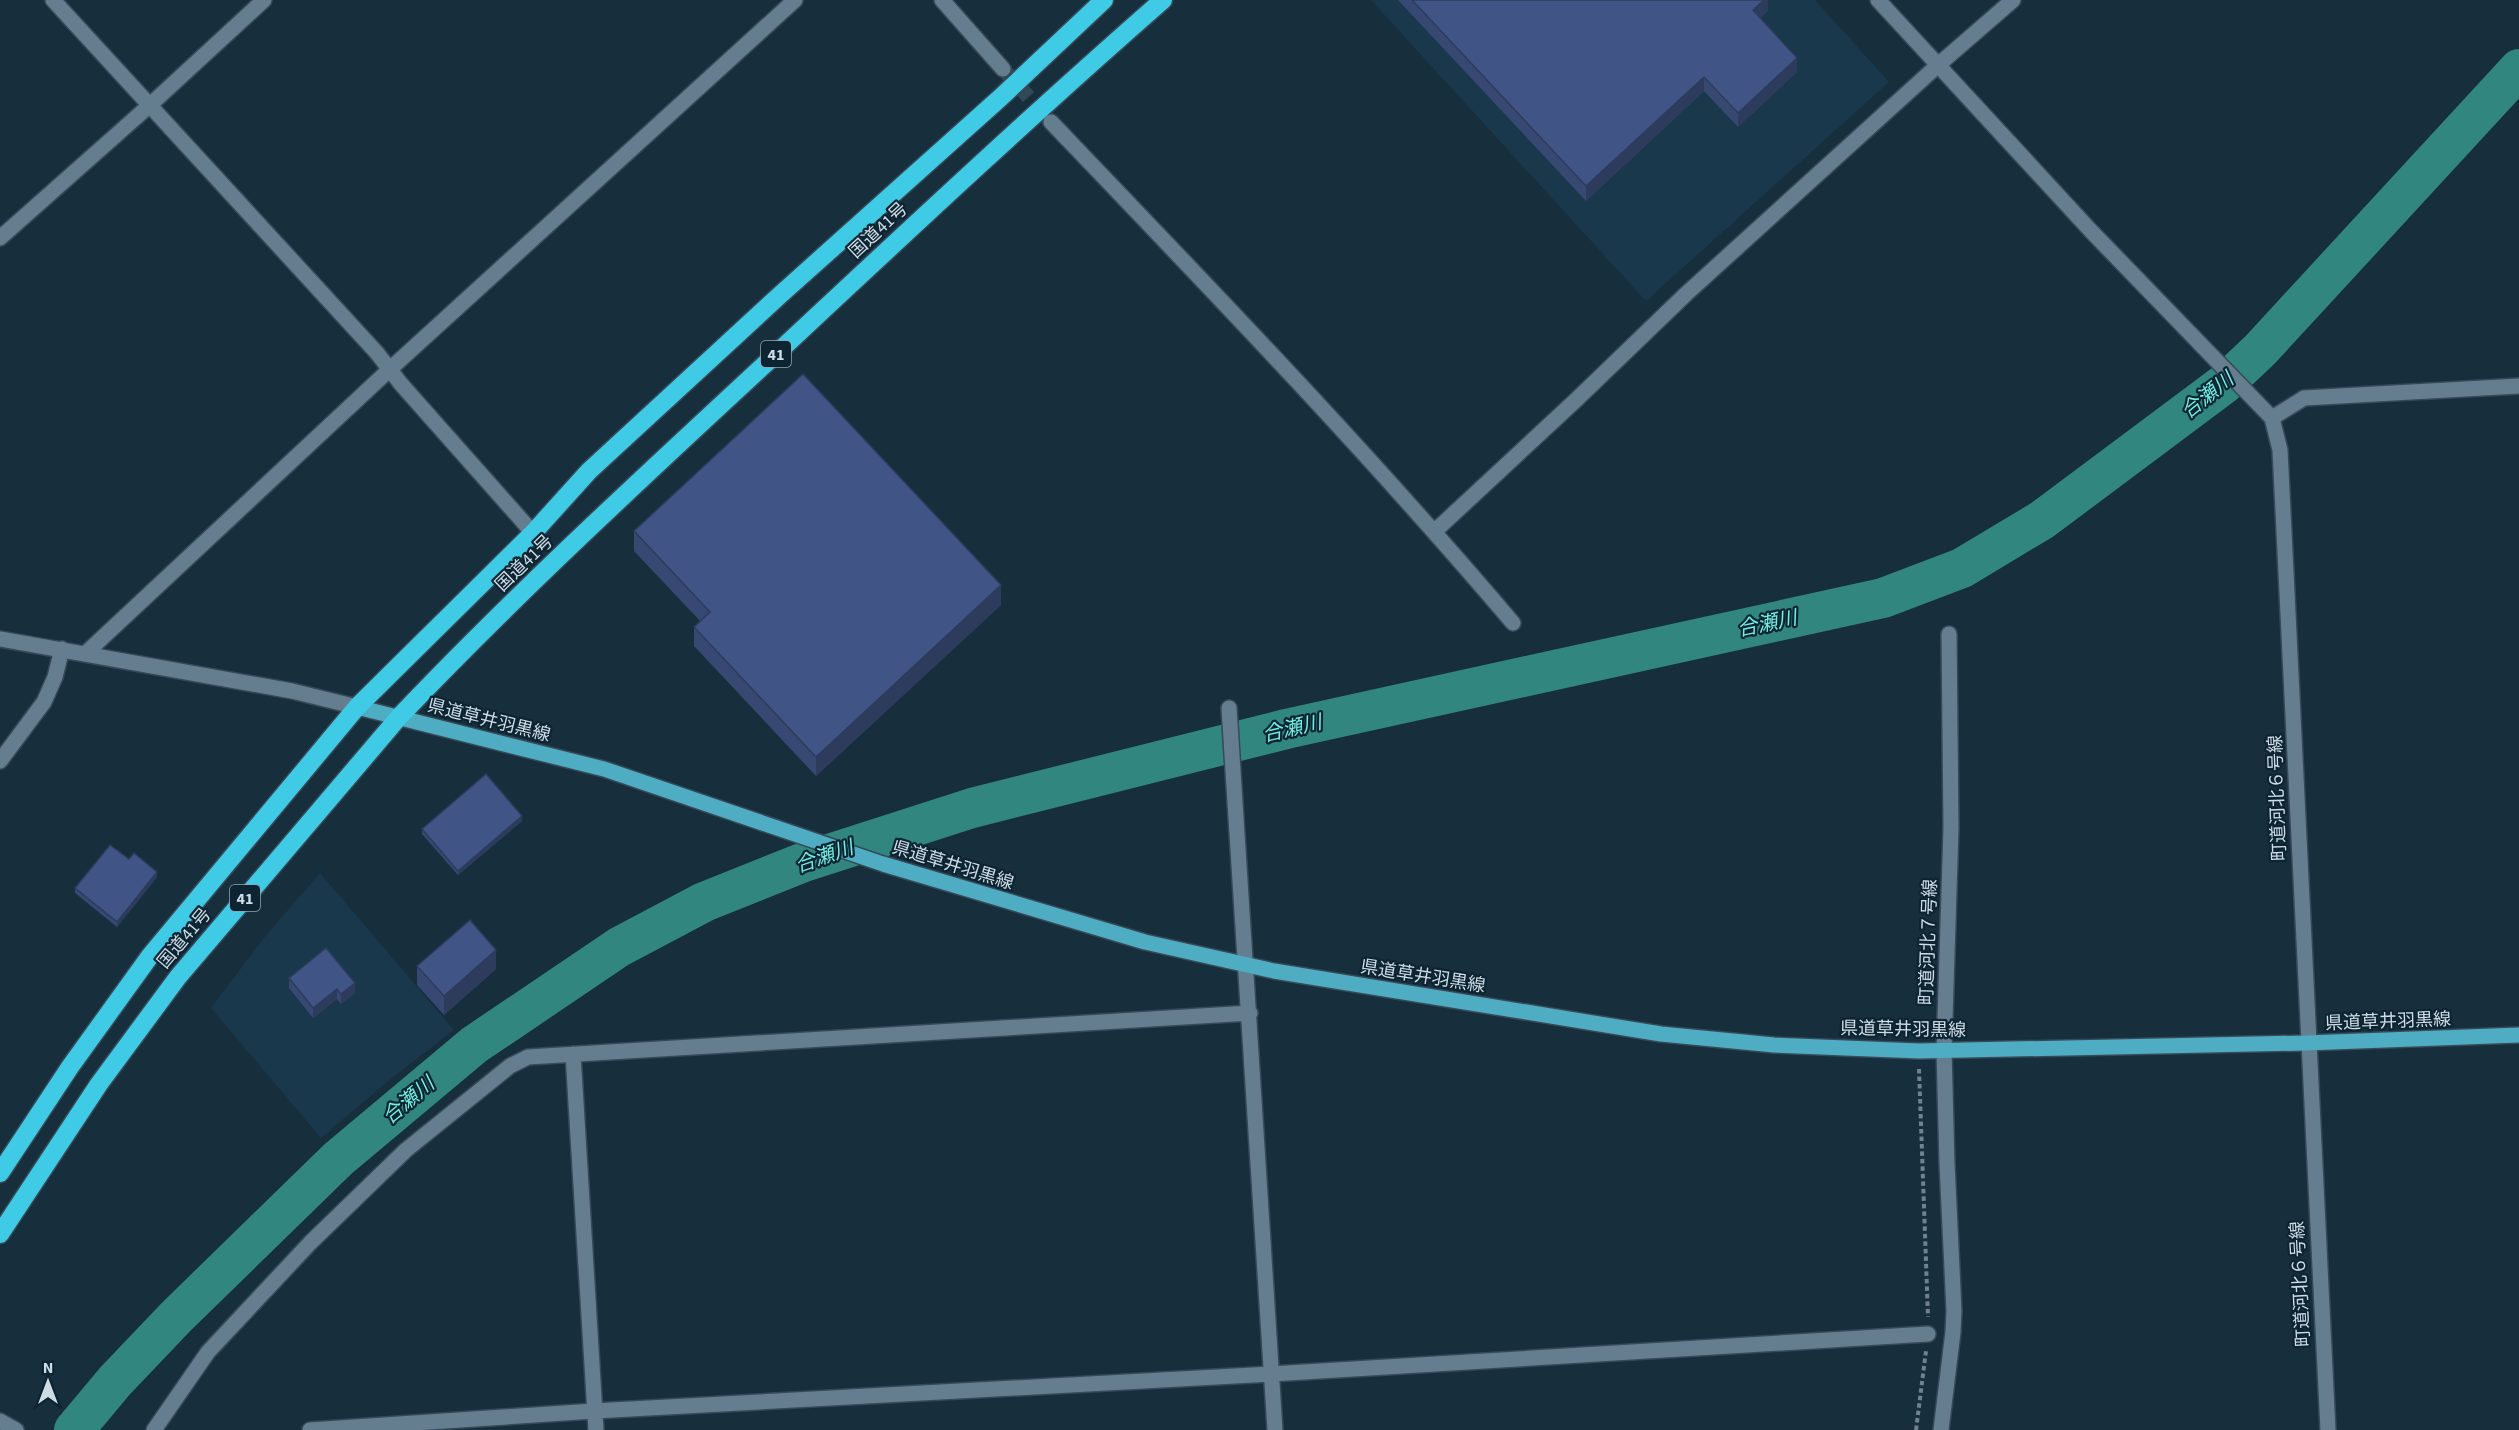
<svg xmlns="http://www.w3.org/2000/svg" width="2519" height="1430" font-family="'Source Sans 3','Noto Sans JP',sans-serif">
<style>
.built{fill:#1a384c}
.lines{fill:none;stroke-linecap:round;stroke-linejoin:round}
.river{stroke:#318780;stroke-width:40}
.minor-tunnel{stroke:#324856;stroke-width:15;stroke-dasharray:15 8;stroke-linecap:butt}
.minor-casing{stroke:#364956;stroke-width:18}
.major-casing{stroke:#364956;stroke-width:18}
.highway-casing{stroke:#364956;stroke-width:21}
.path{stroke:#70828f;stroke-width:4;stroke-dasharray:4.5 3;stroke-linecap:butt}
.minor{stroke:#647d8f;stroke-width:15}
.major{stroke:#4eacc3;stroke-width:15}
.highway{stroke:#3fcbe5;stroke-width:18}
.wall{fill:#374972}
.shaded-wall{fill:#2d3c5d}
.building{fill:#405585;stroke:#2d3c5d;stroke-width:1.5}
.labels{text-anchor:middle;stroke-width:4.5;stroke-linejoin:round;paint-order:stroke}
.shield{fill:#0d2433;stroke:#94a5b0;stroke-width:1.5}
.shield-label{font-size:16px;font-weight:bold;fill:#cedce6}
.street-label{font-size:18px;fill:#cedce6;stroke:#0d2433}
.water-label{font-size:20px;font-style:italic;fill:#72eee2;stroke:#0d2433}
</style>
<rect width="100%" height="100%" fill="#172e3d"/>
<!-- built -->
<path class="built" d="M1371,0H1815L1889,82L1646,301Z
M320,873L454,1030L392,1078L321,1138L211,1008L263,939Z"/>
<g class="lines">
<!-- river -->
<path class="river" d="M74,1430L115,1381L176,1317L338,1159L474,1045L619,947L704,902L804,862L972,808L1286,729L1883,598L1962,568L2042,520L2224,384L2260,350L2519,69"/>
<!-- minor-tunnel -->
<path class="minor-tunnel" d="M1003,69L1047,117"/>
<defs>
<path id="minor" d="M53,0L377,353L401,384L533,533
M942,0L1003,69
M1878,0L2091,231L2272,418
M1051,122C1208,286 1366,450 1513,623
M0,238L150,105L264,0
M1435,531L1576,400L1686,294L1937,66L2013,0
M0,639L292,691L357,707
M86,653L389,370L795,0
M1229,708L1275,1430
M0,761L44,702L55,677L62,649
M573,1054L596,1430
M0,1421L16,1430
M154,1430L208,1352L310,1243L406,1150L510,1066L528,1057L1250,1013
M310,1430L594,1411L1271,1374L1928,1334
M1941,1430L1953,1332L1954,1311L1947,1164L1944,1050L1951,828L1949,634
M2328,1430C2310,1103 2297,776 2280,450L2272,418L2304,398L2519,386"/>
<path id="major" d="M357,707L604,769L883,864L1145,942L1274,971L1661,1034L1774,1045L1919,1051L2306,1043L2519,1035"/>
<path id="highway" d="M0,1173L70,1067L150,956L357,707L533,533L589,471L780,295L1000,98L1104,0
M0,1234L99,1084L178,977L399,717C515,595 639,481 763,366C895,243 1027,119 1163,0"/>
</defs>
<!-- minor casing -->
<use href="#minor" class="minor-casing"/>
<!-- major casing -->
<use href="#major" class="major-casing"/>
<!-- highway casing -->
<use href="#highway" class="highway-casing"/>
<!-- path -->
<path class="path" d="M1919,1069L1928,1317
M1916,1430L1926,1351"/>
<!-- minor -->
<use href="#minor" class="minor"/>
<!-- major -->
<use href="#major" class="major"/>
<!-- highway -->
<use href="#highway" class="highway"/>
</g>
<!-- wall -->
<path class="wall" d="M1398,0H1768V10L1760,18L1797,72L1738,127L1704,91L1586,201Z
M634,531L1001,605L816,776L694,646V627L700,621L634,551Z
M522,821L458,875L422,834V829Z
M129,859L157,877L117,927L75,893V888Z
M417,966L496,969L444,1015L417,985Z
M289,978L355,993L341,1004L337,999L313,1018L289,988Z"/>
<!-- shaded-wall -->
<path class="shaded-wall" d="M1764,0H1768V10L1753,24V10Z
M1797,58V72L1738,127V113Z
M1704,77V91L1586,201V186Z
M1001,585V605L816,776V757Z
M522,816V821L458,875V871Z
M157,872V877L117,927V922Z
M496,950V969L444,1015V996Z
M355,983V993L341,1004V994Z
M337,989V999L313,1018V1008Z"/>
<!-- building -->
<path class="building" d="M1412,0H1764L1753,10L1797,58L1738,113L1704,77L1586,186Z
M803,374L1001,585L816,757L694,627L710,612L634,531Z
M486,774L522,816L458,871L422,829Z
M110,845L129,859L134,853L157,872L117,922L75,888Z
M470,920L496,950L444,996L417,966Z
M326,948L355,983L341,994L337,989L313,1008L289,978Z"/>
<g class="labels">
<!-- shield labels -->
<g class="shield">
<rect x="761" y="341" width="30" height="26" rx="4.5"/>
<rect x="230" y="885" width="30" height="26" rx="4.5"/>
</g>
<g class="shield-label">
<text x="776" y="360">41</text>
<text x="245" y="904">41</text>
</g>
<!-- street labels -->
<g class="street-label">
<text transform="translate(878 230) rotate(-43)" y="6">国道41号</text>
<text transform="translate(524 563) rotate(-44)" y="6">国道41号</text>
<text transform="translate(489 720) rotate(14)" y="6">県道草井羽黒線</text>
<text transform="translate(2277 798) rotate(-92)" y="6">町道河北６号線</text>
<text transform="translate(953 865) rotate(17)" y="6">県道草井羽黒線</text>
<text transform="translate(184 938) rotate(-50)" y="6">国道41号</text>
<text transform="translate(1928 942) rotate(-88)" y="6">町道河北７号線</text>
<text transform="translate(1423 976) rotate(9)" y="6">県道草井羽黒線</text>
<text transform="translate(2388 1021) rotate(-2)" y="6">県道草井羽黒線</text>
<text transform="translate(1903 1029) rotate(1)" y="6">県道草井羽黒線</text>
<text transform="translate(2300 1284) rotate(-93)" y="6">町道河北６号線</text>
</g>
<!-- water labels -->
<g class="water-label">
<text transform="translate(2207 395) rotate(-39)" y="7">合瀬川</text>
<text transform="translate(1767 623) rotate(-12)" y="7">合瀬川</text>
<text transform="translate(1292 728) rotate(-13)" y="7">合瀬川</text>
<text transform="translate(824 856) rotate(-19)" y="7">合瀬川</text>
<text transform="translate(408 1100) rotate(-40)" y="7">合瀬川</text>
</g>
</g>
<!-- north arrow -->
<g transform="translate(48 1382)" stroke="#0d2433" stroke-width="4.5" paint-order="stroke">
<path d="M0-4.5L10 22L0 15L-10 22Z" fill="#cedce6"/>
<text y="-9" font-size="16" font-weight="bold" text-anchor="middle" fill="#cedce6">N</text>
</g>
</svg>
